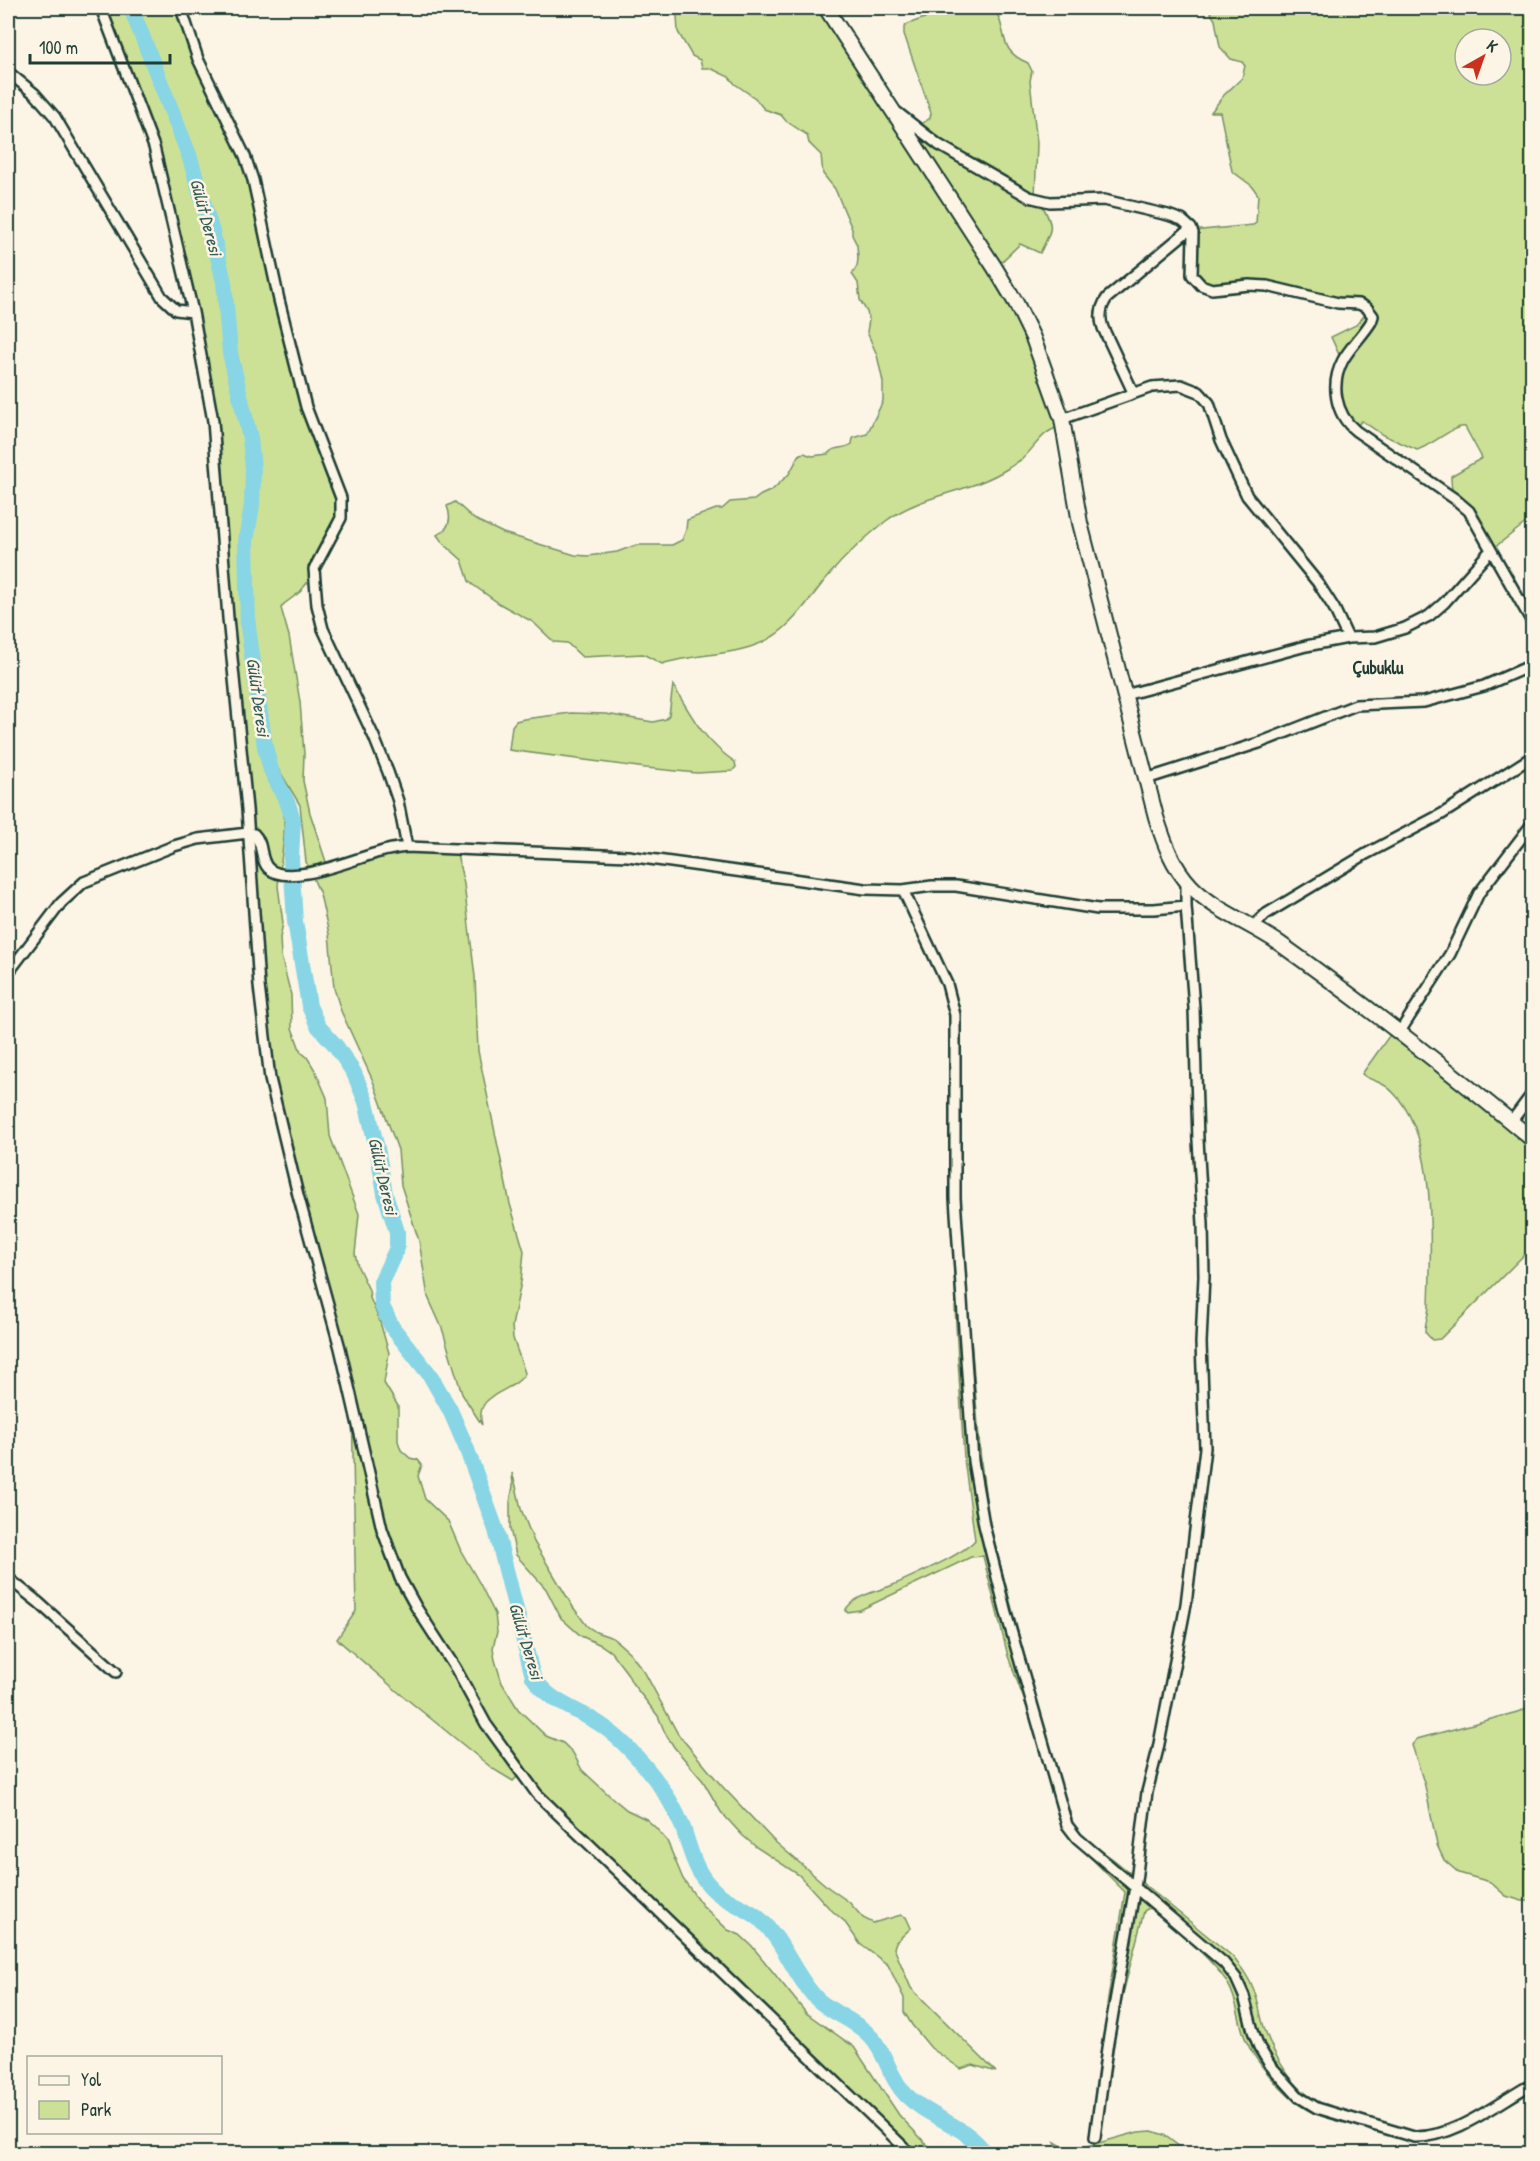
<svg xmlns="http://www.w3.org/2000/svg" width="1540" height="2161" font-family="'Patrick Hand',sans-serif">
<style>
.green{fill:#cce196;stroke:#768f65;stroke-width:1.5;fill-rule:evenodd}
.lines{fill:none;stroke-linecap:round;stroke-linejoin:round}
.river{stroke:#87d5e5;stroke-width:16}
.street-casing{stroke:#1f3d34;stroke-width:14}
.secondary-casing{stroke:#1f3d34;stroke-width:18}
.street{stroke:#fcf5e5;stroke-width:9}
.secondary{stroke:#fcf5e5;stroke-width:14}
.labels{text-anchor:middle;stroke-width:5;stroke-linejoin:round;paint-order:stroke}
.water-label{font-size:18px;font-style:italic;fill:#345b57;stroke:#fcf5e5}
.neighbourhood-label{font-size:18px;font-weight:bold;fill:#1f3d34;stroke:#fcf5e5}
</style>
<rect width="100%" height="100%" fill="#fcf5e5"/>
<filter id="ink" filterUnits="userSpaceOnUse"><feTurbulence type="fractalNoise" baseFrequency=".0167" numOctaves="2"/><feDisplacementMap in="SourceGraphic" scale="12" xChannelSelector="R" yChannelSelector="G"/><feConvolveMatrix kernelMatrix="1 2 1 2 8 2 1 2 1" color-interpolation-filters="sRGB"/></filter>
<g filter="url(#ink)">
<!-- green -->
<path class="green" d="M101,8H181L189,36L245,156L306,407L342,509L307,583L300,592L284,604L281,608L289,636L300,702L304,754L303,781L310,813L328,868L379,852L456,850L464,884L475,977L478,1051L510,1204L524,1251L521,1282L512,1326L513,1338L525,1373C514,1394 473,1391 482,1425L462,1394L442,1328L428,1297L419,1241L401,1185L398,1150L373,1081L341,1011L334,988L329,934L320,894L306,862L300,805L279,770L272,769L266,773L284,811V837L278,886L283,923L280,938L281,956L291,995L292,1028L301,1052L307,1057L315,1070L327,1098L330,1136L359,1214L355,1254L358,1267L369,1290L370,1298L380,1322L389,1353L384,1383L398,1406V1441L401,1450L410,1458L418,1460L422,1465L418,1476L425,1499L448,1521L461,1551L480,1584L495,1614L497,1632L493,1648L495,1660L502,1683L518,1709L546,1736L563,1743L573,1753L582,1770L610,1796L627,1810L646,1819L656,1828L667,1841L683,1879L702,1905L728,1930L740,1935L752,1946L806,2013L854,2047L899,2115L935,2153H911L521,1773L513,1781L493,1769L398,1692L337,1639L356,1611L352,1401L270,1079L213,421L165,189Z
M671,8H826L893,110L915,123H923L930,118L931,113L904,34V27L908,24L952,8H994C1009,31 996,50 1028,63L1032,71L1030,81L1037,143L1035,198L1040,200C1054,229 1054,225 1040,253L1020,244L995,268L1016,303L1063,427C1043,428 1036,447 1022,459C1017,462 1012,466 1007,469C969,493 922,494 886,521C866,537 847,554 830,574C812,595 796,622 772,637C744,656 696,653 662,664L643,654L582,657L567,643L554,642L533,622L500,604L473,585L469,581L462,560L443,543L437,535C450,529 452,519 447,506L455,502L474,519L503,533L575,555L588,556L617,552L636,545H672L682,540L686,530L687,520L716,509H722L730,502L754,500L761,495L772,490L789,474L800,454L804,453L812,456L828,454C835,445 843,450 852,444L853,438L867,434L883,401V382L877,355L867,332L869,320L867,312L860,300L858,283L852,274L857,266L858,259L857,245L852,235V229L835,189L823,174L821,155L809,143L807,135L786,121L781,115L764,109L755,98L735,84L729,77L710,68H702L700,60L692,56L678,32L677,16Z
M1208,8H1532V518L1491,550C1486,540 1481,529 1475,520C1461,500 1451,506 1451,476L1482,458L1465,427C1453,425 1432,446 1417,450L1383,435L1362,421L1353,429L1340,411V357L1331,337L1356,325L1369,310L1267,286L1221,288L1197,283L1192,231L1253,225L1256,223L1258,195L1252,186L1232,171L1220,112H1211L1224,95L1242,78L1245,66L1242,62L1231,59L1220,47L1215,20ZM1465,39H1501V75H1465Z
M673,685C692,717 704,741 735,762L736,767L732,771L697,773L646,768L509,750L512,726L516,721L524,719L571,713L606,714L653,722L666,719L669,715Z
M1394,1029L1532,1139V1247L1440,1339L1432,1340L1425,1332C1425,1322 1429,1314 1429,1305C1431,1245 1437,1147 1399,1099C1394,1093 1389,1087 1382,1084C1375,1080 1367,1079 1362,1074Z
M960,1284L967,1311L971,1339L981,1462L989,1522L1043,1726L1044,1741L1034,1727L1008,1656L983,1556L971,1557L860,1610L847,1612L845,1611C852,1596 878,1591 893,1585C912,1576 963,1555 975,1540L964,1459L957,1342L955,1307Z
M512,1473L516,1486L521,1509L534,1542L573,1607L587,1626L596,1632L613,1638L630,1653L645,1673L678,1734L721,1785L773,1840L829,1888L849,1902L863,1918L873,1923L901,1915L906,1917L911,1928L896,1942L894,1948L911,1988L996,2072L973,2065L961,2069L931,2048L912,2025L904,2012V1998L888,1965L860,1944L844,1921L829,1908L799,1875L756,1847L742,1835L721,1812L703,1781L674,1747L665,1733L658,1716L632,1683L627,1673L611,1652L601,1645L581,1636L561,1618L546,1589L516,1555L510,1529V1502L513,1486Z
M1532,1705V1901H1522L1506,1896L1490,1882L1459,1873L1444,1860L1437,1845L1425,1786L1412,1745L1417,1739L1521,1711Z
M1088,1845L1097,1848L1113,1859L1232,1956C1241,1967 1249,1977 1254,1991C1259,2002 1260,2015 1264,2027C1273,2055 1293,2090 1321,2103C1342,2113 1366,2116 1388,2125L1385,2133C1361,2126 1327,2121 1306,2109C1284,2096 1250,2057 1243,2032C1238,2016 1237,1999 1228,1984C1217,1964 1169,1922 1149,1908L1144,1911L1112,2037L1106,2035L1107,2005L1125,1892L1084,1851Z
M1152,2131L1164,2135L1188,2153H1060L1055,2142L1070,2151L1138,2132Z"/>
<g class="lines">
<!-- river -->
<path class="river" d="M131,8L189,155L212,232L224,282L230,353L250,438L253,469L252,505L246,541L248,627L265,747L271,770L288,804L293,820L291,859L295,921L309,1006L318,1026L336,1046L354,1073L366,1102L378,1153L385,1194L397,1232V1248L381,1282L382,1306L392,1327L430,1375L450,1410L466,1447L496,1530L533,1677C550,1702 570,1706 595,1721C612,1731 629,1748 642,1763C658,1781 674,1805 683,1828C690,1848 694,1869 709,1885C723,1902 746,1906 761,1920C784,1942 794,1975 816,1998C831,2013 853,2019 868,2034C886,2051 889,2078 906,2095C930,2119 964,2123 986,2154"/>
<defs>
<path id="street" d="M101,8L154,147L193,312L213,421L228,618L247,809L259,986L270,1079L298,1195L340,1348L382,1529L400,1578L416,1607L456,1669L486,1724L537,1794L911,2154
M181,8L198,59L245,156L253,180L279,300L306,407L341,498V518L314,569L317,605L323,629L374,737L388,772L398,801L407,847
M8,72L35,94L55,117L162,297L176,310L193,312
M898,113L939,145L1029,197L1050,202L1104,200L1168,215L1182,220L1191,228L1193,233L1192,275L1201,285L1212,289L1249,285L1267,286L1338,303L1359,304L1367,308L1373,316L1371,322C1363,335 1351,346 1343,360C1330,384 1335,414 1356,431L1455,499L1469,511L1532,622
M1133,392L1103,328C1099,317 1100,308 1107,298L1191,228
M1062,419L1152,387L1181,385L1199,392L1209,403L1221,440L1247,496L1318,583L1334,608L1348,638
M1125,695L1306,646L1348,638L1375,637L1405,628L1429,616L1444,603L1491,550
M1146,779L1259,743L1356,705L1424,702L1484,686L1532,665
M903,890L947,984L955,1015V1198L973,1461L984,1525L1006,1613L1067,1825L1077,1838L1224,1963L1236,1978L1244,1996L1253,2031L1259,2047L1270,2065L1299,2097L1317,2108L1414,2137C1455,2138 1496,2104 1532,2084
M1252,927L1266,914L1366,854L1442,814L1532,757
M8,973L61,903L84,882L174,846L198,839L248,833L254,834C264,844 259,858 268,868C288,888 356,858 380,852C389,849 398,848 407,847L628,856L865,889L903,890L932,886H956L1098,909H1154L1186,906
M1399,1033L1450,954L1479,893L1532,824
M1511,1122L1532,1094
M8,1578L38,1602L116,1672
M1095,2137L1107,2048L1136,1881L1147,1792L1158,1749L1186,1604L1205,1448L1201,1343L1204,1276L1203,1224L1198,1140L1194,1008L1186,906V881"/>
<path id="secondary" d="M826,8L995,268L1016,303L1033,338L1062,419L1080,523L1156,817C1164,842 1172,866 1191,886C1215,911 1250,923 1279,943C1366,1005 1450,1071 1532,1139"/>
</defs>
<!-- street casing -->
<use href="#street" class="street-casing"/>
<!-- secondary casing -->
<use href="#secondary" class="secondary-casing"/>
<!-- street -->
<use href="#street" class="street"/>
<!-- secondary -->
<use href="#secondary" class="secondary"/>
</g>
</g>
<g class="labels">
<!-- water labels -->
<g class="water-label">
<text transform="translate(206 217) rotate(75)" y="6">Gülüt Deresi</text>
<text transform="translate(258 697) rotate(82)" y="6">Gülüt Deresi</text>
<text transform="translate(383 1176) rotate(77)" y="6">Gülüt Deresi</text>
<text transform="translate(526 1641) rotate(73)" y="6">Gülüt Deresi</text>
</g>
<!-- neighbourhood labels -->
<g class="neighbourhood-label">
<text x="1378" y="674">Çubuklu</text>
</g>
</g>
<!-- margin -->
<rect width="1540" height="2161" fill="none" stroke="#fcf5e5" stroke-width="30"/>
<rect x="15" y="15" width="1510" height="2131" fill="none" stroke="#1f3d34" stroke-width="2" filter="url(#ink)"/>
<!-- legend -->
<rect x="27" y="2056" width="195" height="78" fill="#fcf5e5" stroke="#a4ab9e" stroke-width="1.5"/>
<rect x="39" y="2076" width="30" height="9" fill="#fcf5e5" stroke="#a4ab9e" stroke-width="1.5"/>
<text x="81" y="2086" font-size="18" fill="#1f3d34">Yol</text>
<rect x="39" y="2101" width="30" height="18" fill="#cce196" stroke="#a4ab9e" stroke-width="1.5"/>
<text x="81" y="2116" font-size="18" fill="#1f3d34">Park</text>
<!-- north arrow -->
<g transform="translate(1483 57) rotate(40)"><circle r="28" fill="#fcf5e5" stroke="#a4ab9e" stroke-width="1.5"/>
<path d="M0-4.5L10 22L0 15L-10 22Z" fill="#c8321e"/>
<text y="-9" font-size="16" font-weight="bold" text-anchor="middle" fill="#1f3d34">K</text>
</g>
<!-- scale -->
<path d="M30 54v9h140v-9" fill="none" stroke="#1f3d34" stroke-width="3"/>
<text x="39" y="54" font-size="18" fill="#1f3d34" stroke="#fcf5e5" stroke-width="4.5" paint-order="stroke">100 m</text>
</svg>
